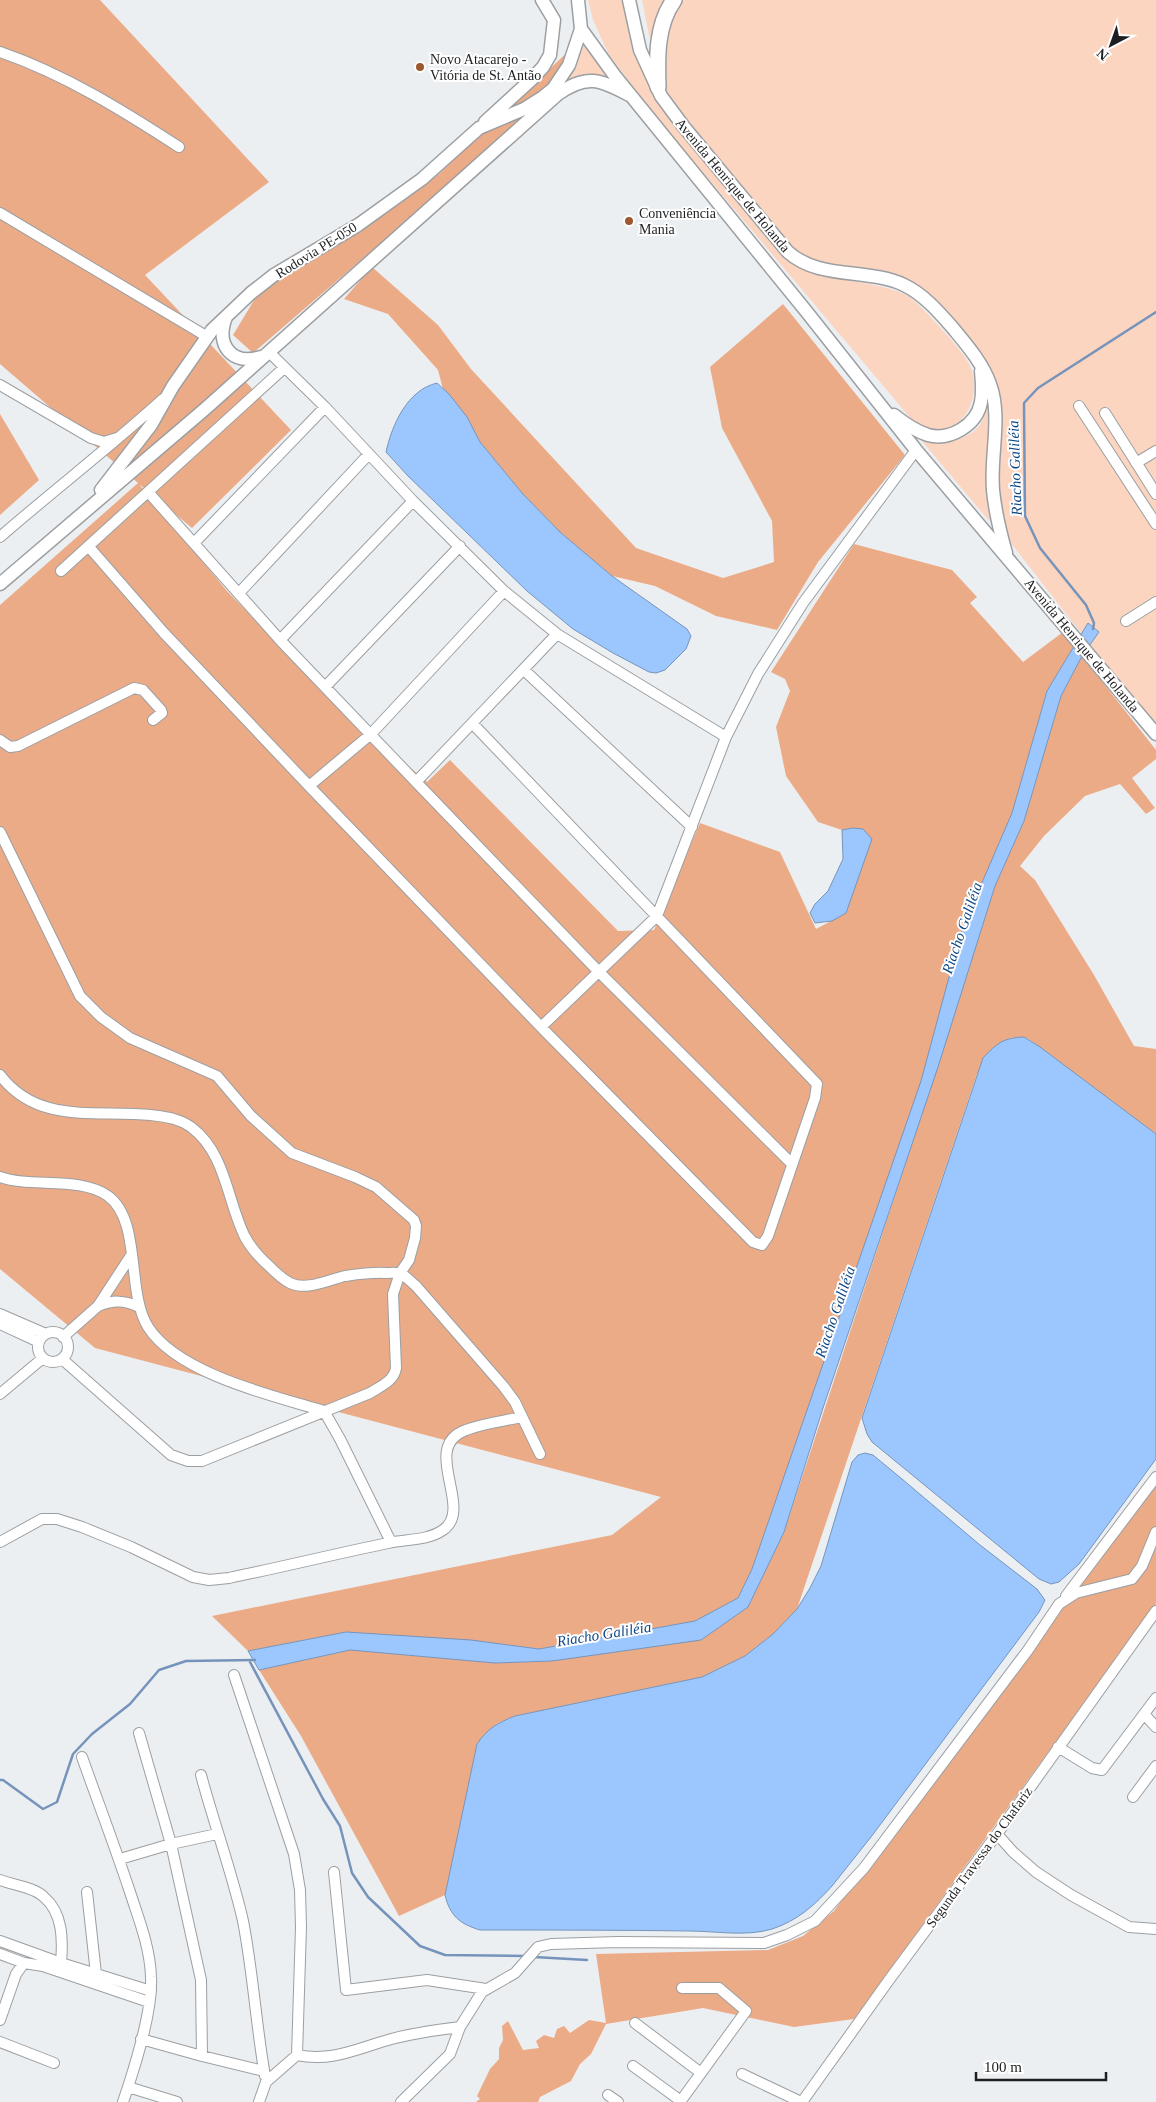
<svg xmlns="http://www.w3.org/2000/svg" width="1156" height="2102" font-family="'Times New Roman',serif">
<style>
.green{fill:#fcd5c1}
.forest{fill:#ecab87}
.water{fill:#9cc7fe;stroke:#7694bb}
.lines{fill:none;stroke-linecap:round;stroke-linejoin:round}
.stream{stroke:#7694bb;stroke-width:2.5}
.minor-casing{stroke:#9c9fa2;stroke-width:12}
.major-casing{stroke:#9c9fa2;stroke-width:15}
.highway-casing{stroke:#9c9fa2;stroke-width:18}
.minor{stroke:#fff;stroke-width:10}
.major{stroke:#fff;stroke-width:12}
.highway{stroke:#fff;stroke-width:15}
.poi-dot{fill:#9e582e;stroke:#fff;stroke-width:2}
.labels{text-anchor:middle;stroke-width:4;stroke-linejoin:round;paint-order:stroke}
.poi-label{font-size:14px;fill:#1d1e20;stroke:#fff;text-anchor:start}
.street-label{font-size:14px;fill:#1d1e20;stroke:#fff}
.water-label{font-size:15px;font-style:italic;fill:#0c4786;stroke:#fff}
</style>
<rect width="100%" height="100%" fill="#eceff2"/>
<!-- green -->
<path class="green" d="M588,0H625L629,34L650,87L677,126L797,263C805,267 813,272 821,275C845,282 894,284 912,299C926,311 966,353 971,368C985,408 950,448 912,420L647,106L609,55L593,20Z
M642,0H668L652,50Z
M675,0H1156V729L999,528L995,408L976,357L916,291L804,264L658,87L657,71Z
M579,35L616,84L564,85L572,72Z
M985,384C997,428 984,477 990,522L921,440C941,445 974,441 983,419C987,407 986,396 985,384Z"/>
<!-- forest -->
<path class="forest" d="M0,0H100L269,182L145,275L291,430L192,528L139,484L227,591L331,699L427,782L450,760L618,931L654,930L700,823L780,852L816,929L846,913L856,882L853,828L842,830L818,822L786,776L776,727L790,691L785,679L771,672L854,544L952,570L977,597L970,603L1023,662L1063,632L1074,646L1047,691L1012,813L962,929L924,1088L877,1209L752,1569L738,1598L695,1621L539,1649L346,1632L248,1651L212,1616L612,1535L661,1497L95,1348L0,1269V605L138,483L0,364Z
M577,43C576,60 573,71 564,85L253,353L233,335L259,292L392,208L439,174Z
M372,267L438,325L471,369L636,548L723,578L774,562L772,521L722,428L710,367L783,304L905,455L818,562L777,630L716,616L655,586L612,576L560,532L522,493L480,442L471,426L443,389L438,370L388,314L344,299Z
M0,414L39,480L0,515Z
M1082,656L1156,750V759L1132,778L1155,808L1146,814L1120,784L1085,796L1044,836L1020,866L1035,880L1094,975L1134,1046L1156,1049V1134L1030,1040L1024,1037L1010,1038L977,1074L797,1609L773,1634L745,1656L702,1677L515,1716L498,1723L477,1744L445,1895L399,1916L301,1736L259,1670L350,1650L495,1663L552,1661L748,1607L784,1532L910,1150L995,886L1024,821L1061,696Z
M1156,1478V1604L854,2019L794,2027L703,2008L606,2024L591,2054L580,2064L571,2081L540,2097L538,2102H476L480,2099L477,2096L490,2069L499,2059V2048L503,2040L502,2026L508,2021L523,2050L539,2048L536,2041L544,2035L554,2038L557,2029L564,2026L570,2033L589,2020L606,2023L596,1954L768,1950L803,1936L834,1911L890,1832Z"/>
<!-- water -->
<path class="water" d="M437,383L449,394L467,417L480,442L522,493L560,532L612,576L687,629L691,636L686,649L665,670L656,673L649,672L613,653L573,629L527,591L408,476L386,452C392,425 407,390 437,383Z
M1088,623L1099,632L1082,656L1061,696L1024,821L995,886L938,1067L823,1408L784,1532L748,1607L701,1640L552,1661L495,1663L350,1650L259,1670L248,1651L346,1632L471,1640L539,1649L695,1621L738,1598L752,1569L921,1081L962,929L1012,813L1047,691Z
M853,828L863,829L872,839L846,913L832,921L815,923L810,913L815,904L828,891L843,859L842,830Z
M1024,1037L1040,1047L1156,1134V1459L1079,1564L1059,1582L1051,1584L1039,1579L872,1442L867,1434L862,1418L983,1058C997,1043 1003,1038 1024,1037Z
M865,1453L873,1455L902,1479L980,1545L1037,1589L1045,1600L1039,1612L871,1837L832,1886C815,1905 797,1921 772,1929C746,1937 715,1931 689,1931C619,1930 550,1930 480,1930C460,1924 450,1916 445,1895L477,1744C487,1729 497,1723 515,1716L702,1677L745,1656L773,1634L797,1609L810,1588L821,1566L852,1462L858,1455Z"/>
<g class="lines">
<!-- stream -->
<path class="stream" d="M1093,629L1094,623L1086,605L1040,548L1025,516L1024,403L1038,388L1156,312
M250,1662L323,1799L340,1826L352,1873L368,1897L420,1946L445,1955L526,1956
M0,1780H3L43,1809L57,1802L73,1754L92,1734L130,1704L159,1670L186,1661L255,1660
M534,1957L587,1960"/>
<defs>
<path id="minor" d="M0,52C64,74 122,110 179,147
M0,213L206,336
M269,352L325,407L413,501L504,591L557,634L726,737
M0,385L91,438L104,442L117,438
M1079,406L1156,524
M1105,413L1156,494
M1136,463L1156,451
M149,493L280,640L416,782L598,971L792,1164
M0,537C54,490 110,447 163,399
M194,543L325,407
M89,547L164,633L309,786L541,1027L753,1242L762,1245L768,1236L815,1098L817,1084L472,723
M61,571L284,368
M239,593L369,454
M1126,621L1156,602
M280,640L413,501
M524,670L692,827
M325,687L460,546
M0,740L10,747L18,746L134,688L143,690L161,710L162,713L153,720
M416,782L557,634
M309,786L371,734L504,591
M0,832L80,996L101,1017L130,1038L217,1076L251,1116L292,1153L355,1177L376,1187L414,1220L416,1226L415,1238L409,1260L400,1273L393,1294L396,1368C394,1381 381,1386 370,1393L202,1461H188L171,1455L62,1359
M541,1027L657,916L726,737L758,674L803,603L916,450
M0,1075C39,1126 98,1109 151,1115C166,1117 178,1118 191,1127C226,1153 227,1201 245,1237C251,1248 260,1258 269,1266C275,1272 282,1279 290,1283C306,1291 328,1280 345,1276C359,1274 372,1272 386,1273C391,1273 398,1272 401,1274C406,1276 411,1282 416,1286L504,1387L515,1402L540,1454
M0,1177C30,1188 81,1176 108,1196C142,1221 126,1292 148,1327C178,1374 274,1396 324,1411L340,1439L391,1542
M98,1306C113,1300 124,1300 139,1307
M0,1314L46,1334
M0,1324L39,1342
M38 1347a15 15 0 1 1 30 0a15 15 0 1 1-30 0Z
M63,1337L98,1306L132,1254
M0,1394L43,1358
M0,1542L42,1519H57L82,1527L131,1547L193,1577L209,1580L229,1578C282,1567 335,1554 388,1543C406,1539 427,1541 443,1530C475,1508 419,1447 466,1430C484,1423 504,1421 522,1417
M1066,1596L1156,1477
M234,1675L294,1854L300,1890L301,1927L297,2055L266,2082L259,2102
M1144,1714L1156,1727
M139,1733L171,1844L201,1980L202,2056L264,2071
M1058,1747L1092,1768L1102,1770L1156,1698
M82,1757C98,1802 115,1847 130,1892C139,1920 150,1947 151,1977C153,2009 134,2070 123,2102
M201,1775C214,1824 232,1872 243,1921C253,1972 256,2025 265,2076
M1133,1797L1156,1766
M997,1834L1013,1852L1036,1872L1071,1895L1129,1927L1156,1929
M120,1859L171,1844L217,1834
M334,1872L346,1990L427,1980L486,1989
M0,1880C13,1885 34,1887 44,1897C63,1913 63,1940 61,1963L151,1991
M87,1892L96,1974
M0,1941L61,1963
M0,1954L24,1963
M0,2020L16,1974L24,1963L43,1966L149,2002
M635,2023L701,2073
M141,2039L202,2056
M0,2042L54,2063
M297,2055C332,2062 356,2049 388,2040C412,2033 436,2030 460,2027
M633,2066L681,2101
M742,2074L801,2102
M128,2087L177,2102
M608,2095L618,2102
M401,2102L450,2054L460,2027L482,1992L515,1973L538,1947L551,1944L618,1942L764,1943L787,1935L815,1921L864,1868L1028,1650L1059,1604L1076,1593L1132,1579L1142,1566L1156,1532
M680,2102L746,2011L719,1988H682
M802,2102L889,1980L997,1834L1156,1611"/>
<path id="major" d="M578,0L581,29L615,76L806,311L916,450L1156,734
M629,0L640,50L661,96L684,127L788,252C819,280 868,268 904,285C923,294 938,311 952,327C966,344 982,362 990,384C1002,417 990,455 993,490C995,511 1000,532 1006,553
M485,122L533,78L543,67L550,55L554,20L542,0
M226,317C215,345 232,366 261,357
M894,415C904,423 915,431 928,435C950,441 977,425 981,402C983,392 982,381 981,371
M101,490L151,425L173,386L212,330L251,293L274,275L358,225L422,179L479,128L524,109L543,97L553,89L569,65L581,29
M0,584L205,409L558,94C586,74 600,79 629,95"/>
<path id="highway" d="M658,87C657,58 656,25 674,0"/>
</defs>
<!-- minor casing -->
<use href="#minor" class="minor-casing"/>
<!-- major casing -->
<use href="#major" class="major-casing"/>
<!-- highway casing -->
<use href="#highway" class="highway-casing"/>
<!-- minor -->
<use href="#minor" class="minor"/>
<!-- major -->
<use href="#major" class="major"/>
<!-- highway -->
<use href="#highway" class="highway"/>
</g>
<!-- markers -->
<g class="poi-dot">
<circle cx="420" cy="67" r="5"/>
<circle cx="629" cy="221" r="5"/>
</g>
<g class="labels">
<!-- poi labels -->
<g class="poi-label">
<text x="430" y="64">Novo Atacarejo -<tspan x="430" dy="16">Vitória de St. Antão</tspan></text>
<text x="639" y="218">Conveniência<tspan x="639" dy="16">Mania</tspan></text>
</g>
<!-- street labels -->
<g class="street-label">
<text transform="translate(733 185) rotate(50)" y="5">Avenida Henrique de Holanda</text>
<text transform="translate(316 250) rotate(-32)" y="5">Rodovia PE-050</text>
<text transform="translate(1082 645) rotate(50)" y="5">Avenida Henrique de Holanda</text>
<text transform="translate(979 1857) rotate(-54)" y="5">Segunda Travessa do Chafariz</text>
</g>
<!-- water labels -->
<g class="water-label">
<text transform="translate(1015 468) rotate(-92)" y="5">Riacho Galiléia</text>
<text transform="translate(962 928) rotate(-71)" y="5">Riacho Galiléia</text>
<text transform="translate(835 1312) rotate(-71)" y="5">Riacho Galiléia</text>
<text transform="translate(604 1634) rotate(-9)" y="5">Riacho Galiléia</text>
</g>
</g>
<!-- north arrow -->
<g transform="translate(1111 45) rotate(221)" stroke="#ffffff" stroke-width="4" paint-order="stroke">
<path d="M0-4L9 19L0 12L-9 19Z" fill="#1d1e20"/>
<text y="-8" font-size="14" font-weight="bold" text-anchor="middle" fill="#1d1e20">N</text>
</g>
<!-- scale -->
<path d="M976 2072v8h130v-8" fill="none" stroke="#1d1e20" stroke-width="2.5"/>
<text x="984" y="2072" font-size="15" fill="#1d1e20" stroke="#ffffff" stroke-width="4" paint-order="stroke">100 m</text>
</svg>
